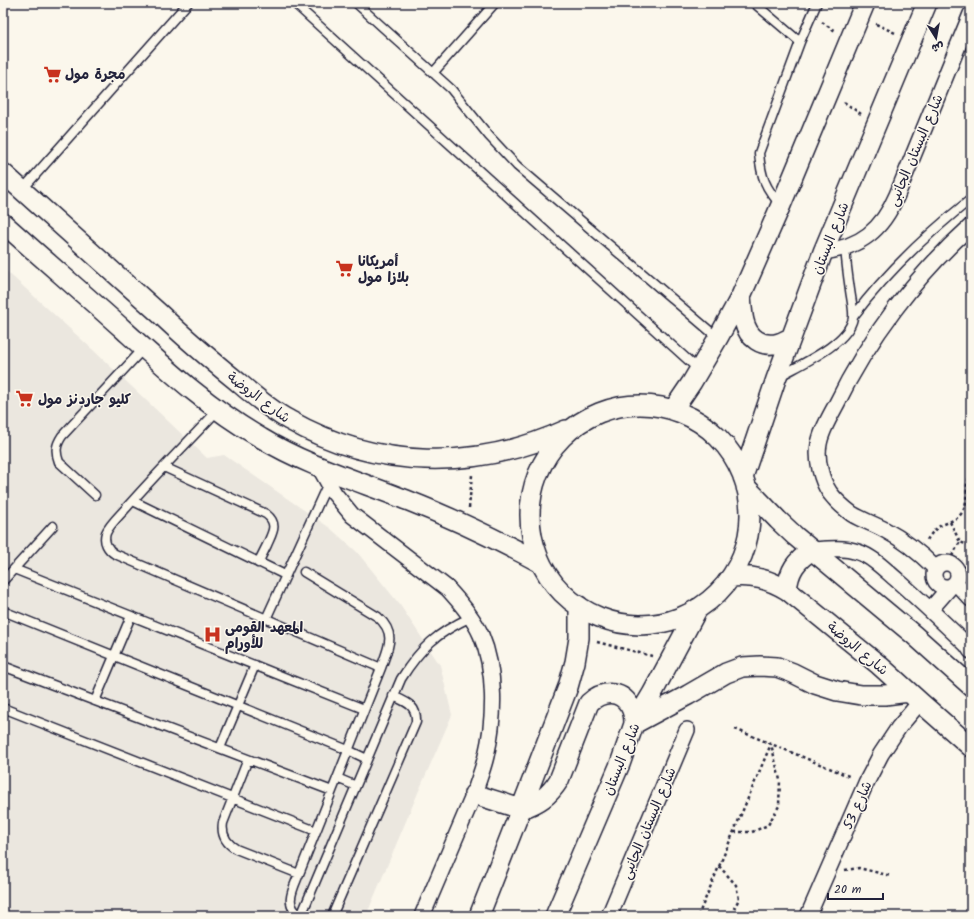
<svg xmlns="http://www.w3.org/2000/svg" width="974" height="919" font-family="Kalam,'Playpen Sans Arabic',sans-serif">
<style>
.built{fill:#ebe7df}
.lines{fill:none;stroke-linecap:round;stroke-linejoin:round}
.service-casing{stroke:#22223b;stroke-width:11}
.minor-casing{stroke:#22223b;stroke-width:18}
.tertiary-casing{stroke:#22223b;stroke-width:22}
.path{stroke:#22223b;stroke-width:2.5;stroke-dasharray:3 3;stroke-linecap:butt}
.service{stroke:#fbf7ec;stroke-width:8}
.minor{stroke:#fbf7ec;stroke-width:15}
.tertiary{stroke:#fbf7ec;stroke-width:19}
.labels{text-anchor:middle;stroke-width:3;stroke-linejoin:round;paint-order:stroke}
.poi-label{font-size:14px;font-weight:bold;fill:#22223b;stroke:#fbf7ec;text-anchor:start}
.street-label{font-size:14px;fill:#22223b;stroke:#fbf7ec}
</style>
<rect width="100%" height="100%" fill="#fbf7ec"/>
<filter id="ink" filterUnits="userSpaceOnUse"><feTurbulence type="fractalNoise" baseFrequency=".025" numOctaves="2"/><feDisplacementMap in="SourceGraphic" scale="8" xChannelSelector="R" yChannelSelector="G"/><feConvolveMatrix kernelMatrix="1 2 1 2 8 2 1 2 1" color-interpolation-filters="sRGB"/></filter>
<g filter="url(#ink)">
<!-- built -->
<path class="built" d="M3,268L92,349L207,458L224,455L330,528L357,552L400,605L440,665L452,715L417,795L366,916H3Z"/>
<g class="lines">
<defs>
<path id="service" d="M294,3L699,370
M356,3L451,89L489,136L517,166L718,338
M754,3L800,42
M433,73L495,3
M22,190L188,3
M781,205C765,188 761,177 759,153L800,42L817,3
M853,317C886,273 927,234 971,199
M780,376C801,364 848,344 853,318C854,311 851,298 850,290C848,276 846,262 845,247
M218,410C187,443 156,474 127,507C121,514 109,525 106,533C103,542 108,550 115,554L381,668
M164,467L266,514C279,524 272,533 267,545C264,551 261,557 258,563
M95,495L59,462C55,451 56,445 62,436L144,348
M133,501L285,575
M14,569L364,709
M3,581L53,526
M3,611L348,750L367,759
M266,619L328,483
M3,666L332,791
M95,701L131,616
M3,708L316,831
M220,748L255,665
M248,759L223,823C221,835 226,843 236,849L299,874
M337,778L356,786
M301,916C283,906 293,889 299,874L381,668C388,648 397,634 378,617L304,572
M301,916L401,679C421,647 437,633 471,617
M332,916L416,722C417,705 406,702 393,696"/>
<path id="minor" d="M823,252C861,247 882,230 897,195L971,14
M320,468L334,493L352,515L447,588C460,602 473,617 481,635C496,670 495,719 486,756C483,769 478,781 474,794L422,916
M812,550C827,549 843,547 858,552C873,557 885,570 897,580C921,601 944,623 967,645L971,651
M934 575a12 12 0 1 1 24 0a12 12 0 1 1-24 0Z
M935,568C920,553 904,540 885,530C874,524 862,520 852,514C844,508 836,501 830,493C821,480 816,459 819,444C821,431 830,416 836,405C868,339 916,275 971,226
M956,583L971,599
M930,610L951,586
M609,916L687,730
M808,916L866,783L881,754L899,727L920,702"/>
<path id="tertiary" d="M3,173C55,220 107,267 160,314C185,338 211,360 238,382C253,395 272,411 289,420C377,470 475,471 566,430
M3,223C43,259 84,294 124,330C168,370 209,408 261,438C307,466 359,481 409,501C455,519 498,540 541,563
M741,296C742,304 742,313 744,321C748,338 762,348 779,343C783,342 787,339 791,338
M530 515a110 110 0 1 1 220 0a110 110 0 1 1-220 0Z
M673,410L692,382L718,338L741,296L781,205L865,3
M743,477L776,379L823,252L927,3
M746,487L778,520L795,536L914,635L971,686
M731,577C753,575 768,579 787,590L879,665L920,702L971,747
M787,590C789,570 796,561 812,550
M474,794L521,809C539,803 549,796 559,780L589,703C602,691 620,689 630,706C633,711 634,718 634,724L688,695L726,673L742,667L760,666L777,667L793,673L815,684L837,691L861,695H885L909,692
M479,916L521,809L568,687L575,662L579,638V606
M555,916L620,764L634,724L652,694L698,608"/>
</defs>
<!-- service casing -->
<use href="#service" class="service-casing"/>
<!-- minor casing -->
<use href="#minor" class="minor-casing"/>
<!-- tertiary casing -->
<use href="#tertiary" class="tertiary-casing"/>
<!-- path -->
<path class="path" d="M822,22L835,31
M876,24L895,33
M844,102L861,114
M469,508L472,475
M950,522L960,542L971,546
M927,540C931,534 935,528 942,525C949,522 956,520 961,514C968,505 966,494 967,484C968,480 970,476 971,472
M949,561L960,542
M597,642L652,656
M735,729L851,777
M734,832H752L768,825L779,806L780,780L771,744
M719,866L736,885L739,899L730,916
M845,870L859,868L891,876
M698,916L771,744"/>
<!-- service -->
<use href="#service" class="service"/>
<!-- minor -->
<use href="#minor" class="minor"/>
<!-- tertiary -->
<use href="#tertiary" class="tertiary"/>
</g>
</g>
<!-- icons -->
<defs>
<symbol id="supermarket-bare" viewBox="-9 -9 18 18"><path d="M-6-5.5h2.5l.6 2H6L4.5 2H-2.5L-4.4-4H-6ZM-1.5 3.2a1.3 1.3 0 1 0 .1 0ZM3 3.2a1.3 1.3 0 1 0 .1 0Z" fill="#c8321e" stroke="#fbf7ec" stroke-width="2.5" paint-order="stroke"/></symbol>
<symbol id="hospital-bare" viewBox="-9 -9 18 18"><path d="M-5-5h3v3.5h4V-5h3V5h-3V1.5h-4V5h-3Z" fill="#c8321e" stroke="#fbf7ec" stroke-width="2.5" paint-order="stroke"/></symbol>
</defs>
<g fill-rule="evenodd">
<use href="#supermarket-bare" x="40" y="62" width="25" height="25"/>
<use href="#supermarket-bare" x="332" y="256" width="25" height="25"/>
<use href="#supermarket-bare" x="12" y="386" width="25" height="25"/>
<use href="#hospital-bare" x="200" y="622" width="25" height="25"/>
</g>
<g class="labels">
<!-- poi labels -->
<g class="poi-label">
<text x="65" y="79">مجرة مول</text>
<text x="358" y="266">أمريكانا<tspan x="358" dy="16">بلازا مول</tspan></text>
<text x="38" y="404">كليو جاردنز مول</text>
<text x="225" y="632">المعهد القومى<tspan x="225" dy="16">للأورام</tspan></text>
</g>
<!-- street labels -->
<g class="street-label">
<text transform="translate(915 150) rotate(-67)" y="5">شارع البستان الجانبى</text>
<text transform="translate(830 238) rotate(-68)" y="5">شارع البستان</text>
<text transform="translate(259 397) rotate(37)" y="5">شارع الروضة</text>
<text transform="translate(858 648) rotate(40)" y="5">شارع الروضة</text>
<text transform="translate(621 759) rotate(-68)" y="5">شارع البستان</text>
<text transform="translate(857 805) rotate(-66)" y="5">شارع 53</text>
<text transform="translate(648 823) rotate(-67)" y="5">شارع البستان الجانبى</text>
</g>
</g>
<!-- margin -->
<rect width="974" height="919" fill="none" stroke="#fbf7ec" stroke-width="16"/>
<rect x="8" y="8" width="958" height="903" fill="none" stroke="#22223b" stroke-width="1.5" filter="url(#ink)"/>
<!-- north arrow -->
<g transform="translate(936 38) rotate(169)" stroke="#fbf7ec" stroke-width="3" paint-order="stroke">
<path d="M0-3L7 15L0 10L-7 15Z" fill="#22223b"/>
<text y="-6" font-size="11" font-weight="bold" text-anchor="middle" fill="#22223b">ش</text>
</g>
<!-- scale -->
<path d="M828 893v6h55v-6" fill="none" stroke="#22223b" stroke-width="2"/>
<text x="834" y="893" font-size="12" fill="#22223b" stroke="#fbf7ec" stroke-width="3" paint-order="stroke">20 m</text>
</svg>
